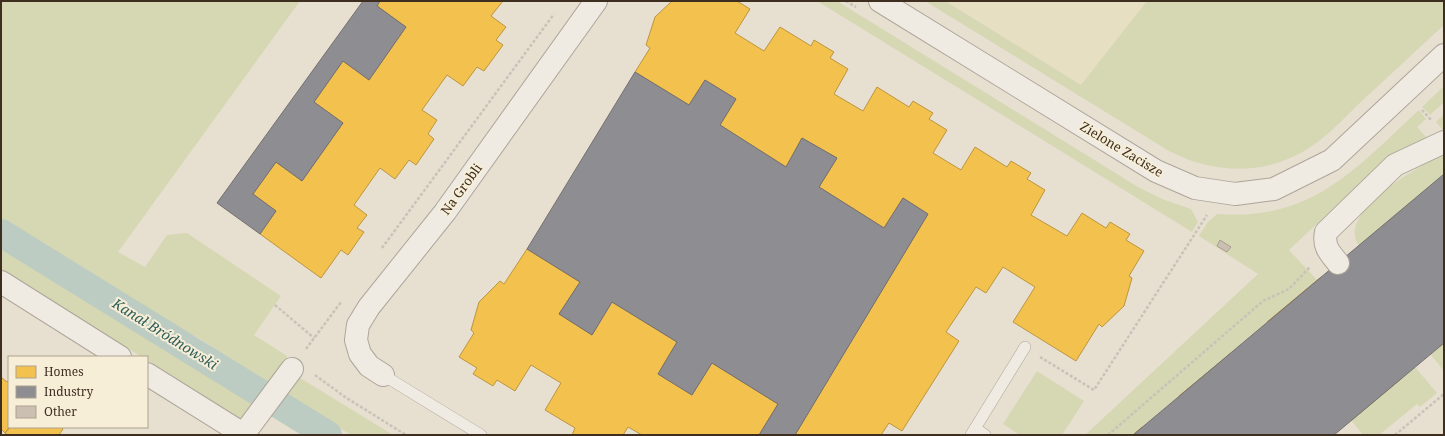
<svg xmlns="http://www.w3.org/2000/svg" width="1445" height="436" font-family="'Noto Serif',serif">
<style>
.farmland{fill:#e6dfc2}
.green{fill:#d6d7b3;fill-rule:evenodd}
.homes{fill:#f2c14e;stroke:#bc9540}
.industry{fill:#8d8d92;stroke:#757070}
.lines{fill:none;stroke-linecap:round;stroke-linejoin:round}
.canal{stroke:#bcccc2;stroke-width:28}
.building{fill:#cbbfb2;stroke:#a89c90}
.lane-casing{stroke:#ada599;stroke-width:12}
.street-casing{stroke:#ada599;stroke-width:24}
.path{stroke:#c8c2b9;stroke-width:2.5;stroke-dasharray:3 2;stroke-linecap:butt}
.lane{stroke:#efebe3;stroke-width:11}
.street{stroke:#efebe3;stroke-width:22}
.labels{text-anchor:middle;stroke-width:4;stroke-linejoin:round;paint-order:stroke}
.street-label{font-size:13px;fill:#3d2e20;stroke:#f7eed8}
.water-label{font-size:14px;font-style:italic;fill:#2f5d5a;stroke:#f7eed8}
</style>
<rect width="100%" height="100%" fill="#e7e0d1"/>
<!-- farmland -->
<path class="farmland" d="M945,1H1444V10L1196,156Z"/>
<!-- green -->
<path class="green" d="M1,1H300L118,252L145,267L167,235L187,233L281,296L254,335L287,356L285,364L269,386L202,340L94,279L69,262L1,221Z
M817,1H837L1138,187L1162,199L1191,209L1198,222L1192,232Z
M925,1H945L1081,85L1147,1H1444V25C1417,50 1391,74 1364,99C1347,115 1331,133 1312,146C1268,176 1215,175 1169,151Z
M1444,86V102L1430,115L1422,107Z
M1419,110L1426,119L1417,127L1427,138L1373,171L1289,250L1317,280L1133,435H1085L1258,274L1199,236L1207,223L1217,214C1313,221 1355,169 1419,110ZM1220,240L1230,247L1227,252L1217,246Z
M1444,114V131L1436,122Z
M1444,155V174L1359,246C1335,213 1419,165 1444,155Z
M1,246L256,404L240,424L236,418L197,391L147,360V357H142L1,270Z
M1444,343V371L1430,354Z
M1415,367L1437,393L1420,407L1417,404L1379,435H1363L1351,420Z
M1037,371L1084,401L1062,435H1020L1003,424Z
M297,376L393,435H351L284,394Z"/>
<!-- homes -->
<path class="homes" d="M380,1H503L491,16L506,27L496,40L503,45L484,71L477,67L463,86L447,75L422,110L437,120L428,134L434,139L416,165L409,160L395,179L380,168L354,205L367,215L357,228L364,232L348,255L341,250L321,278L260,234L276,211L253,194L276,162L302,181L343,123L314,102L343,61L369,80L406,27L377,6Z
M672,1H737L750,9L735,33L764,51L780,27L811,46L814,40L834,52L830,58L848,69L834,94L863,111L877,87L909,107L913,101L933,113L929,119L947,130L933,153L961,170L975,147L1007,167L1011,161L1031,173L1027,179L1045,190L1031,215L1067,236L1082,213L1106,228L1110,222L1130,234L1126,240L1144,251L1129,276L1132,278L1124,306L1102,327L1099,324L1076,361L1013,322L1035,287L1003,267L986,293L976,287L946,332L959,341L902,431L889,423L881,435H795L928,214L903,198L884,228L819,187L837,158L802,138L786,167L720,125L736,99L705,80L689,105L635,72L650,48L646,45L655,17Z
M1410,203L1435,233L1444,226V343L1439,347L1419,323L1382,355L1402,378L1353,419L1333,396L1294,428L1300,435H1190L1203,424L1179,396L1231,353L1255,381L1291,351L1267,322L1321,277L1346,306L1382,275L1358,247Z
M527,249L580,282L559,314L592,335L612,302L677,342L658,374L692,395L712,363L778,404L759,435H642L628,427L623,435H572L575,428L545,410L561,383L531,365L515,391L497,380L493,386L473,374L477,368L459,357L474,333L471,330L479,302L500,281L504,284Z
M1,377L7,382L9,380L10,427L5,433L1,429Z
M10,427H61L63,429L59,435H8L5,433Z
M1142,427L1149,435H1133Z"/>
<!-- industry -->
<path class="industry" d="M363,1H380L377,6L406,27L369,80L343,61L314,102L343,123L302,181L276,162L253,194L276,211L260,234L217,203Z
M635,72L689,105L705,80L736,99L720,125L786,167L802,138L837,158L819,187L884,228L903,198L928,214L795,435H759L778,404L712,363L692,395L658,374L677,342L612,302L592,335L559,314L580,282L527,249Z
M1444,174V343L1334,435H1133Z"/>
<g class="lines">
<!-- canal -->
<path class="canal" d="M1,233L328,435"/>
</g>
<!-- building -->
<path class="building" d="M1220,240L1231,247L1227,252L1217,246Z"/>
<g class="lines">
<defs>
<path id="lane" d="M383,375L481,435
M975,428L985,435
M971,435L1025,347"/>
<path id="street" d="M880,1L1156,171L1195,188L1235,194L1274,189L1332,160L1444,55
M1338,263C1329,252 1323,246 1326,232L1395,165L1444,142
M1,282L120,357
M147,374L243,434
M383,375L369,366L360,354L356,340L358,325L369,307L445,212L596,1
M243,435L292,369"/>
</defs>
<!-- lane casing -->
<use href="#lane" class="lane-casing"/>
<!-- street casing -->
<use href="#street" class="street-casing"/>
<!-- path -->
<path class="path" d="M846,1L856,7
M1422,110L1432,121
M382,248L554,14
M275,305L314,338
M306,349L341,302
M1040,357L1094,390L1207,215
M315,375L345,397L406,435
M1108,435L1263,301L1289,289L1310,267
M1395,435L1444,394"/>
<!-- lane -->
<use href="#lane" class="lane"/>
<!-- street -->
<use href="#street" class="street"/>
</g>
<g class="labels">
<!-- street labels -->
<g class="street-label">
<text transform="translate(1122 149) rotate(31)" y="5">Zielone Zacisze</text>
<text transform="translate(461 189) rotate(-54)" y="5">Na Grobli</text>
</g>
<!-- water labels -->
<g class="water-label">
<text transform="translate(165 334) rotate(32)" y="5">Kanał Bródnowski</text>
</g>
</g>
<!-- border -->
<rect width="1445" height="436" fill="none" stroke="#3d2e20" stroke-width="4"/>
<!-- legend -->
<rect x="8" y="356" width="140" height="72" fill="#f7eed8" stroke="#ada18e"/>
<rect x="16" y="366" width="20" height="12" fill="#f2c14e" stroke="#ada18e"/>
<text x="44" y="376" font-size="12" fill="#3d2e20">Homes</text>
<rect x="16" y="386" width="20" height="12" fill="#8d8d92" stroke="#ada18e"/>
<text x="44" y="396" font-size="12" fill="#3d2e20">Industry</text>
<rect x="16" y="406" width="20" height="12" fill="#cbbfb2" stroke="#ada18e"/>
<text x="44" y="416" font-size="12" fill="#3d2e20">Other</text>
</svg>
